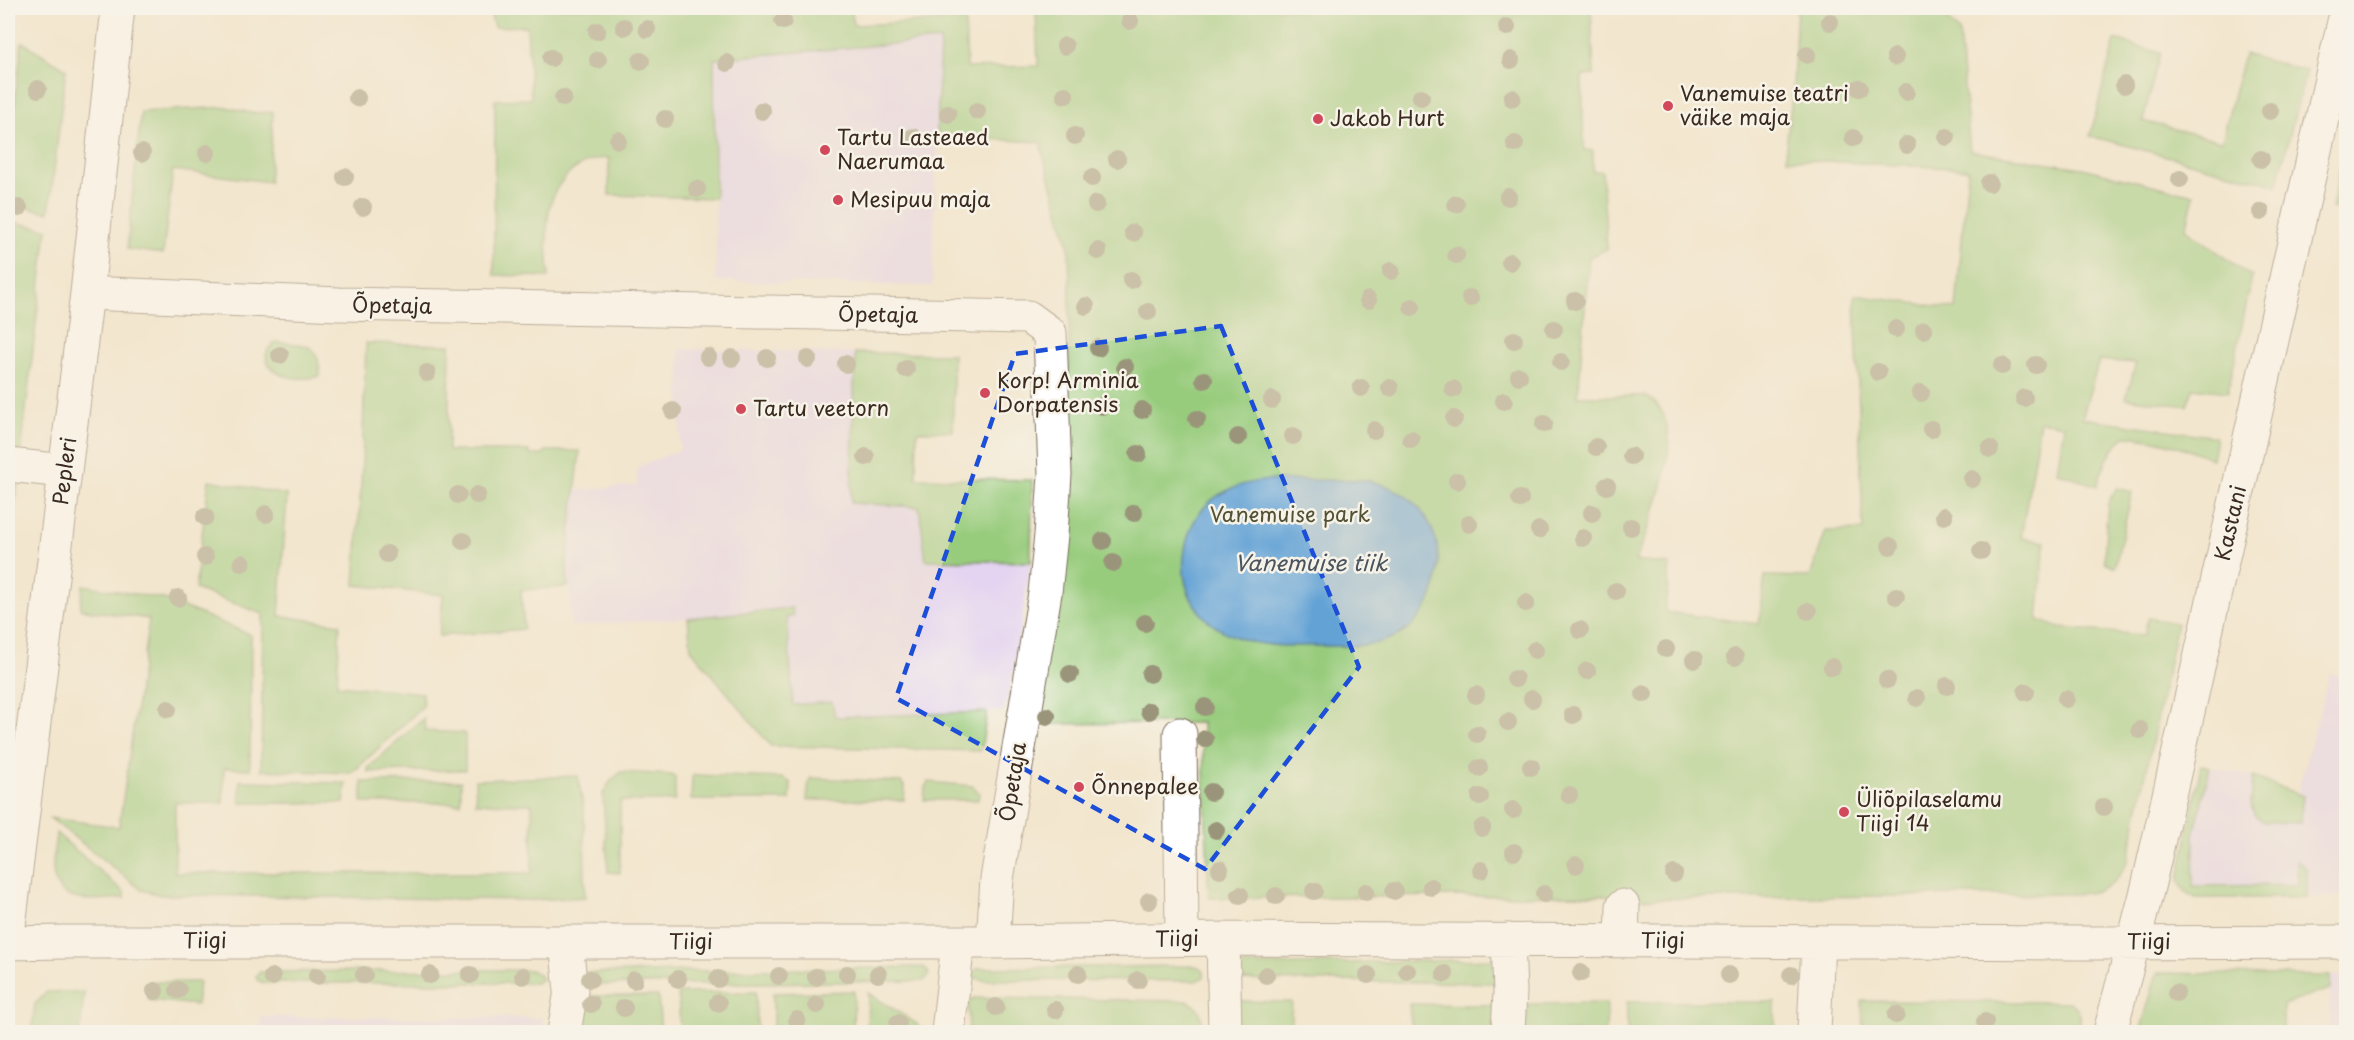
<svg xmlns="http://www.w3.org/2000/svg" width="2354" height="1040" font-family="'Playpen Sans',sans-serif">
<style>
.built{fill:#e4d3f1}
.green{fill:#98cc7d;stroke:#6a7b4e;stroke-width:1.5}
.water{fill:#62a2d5;stroke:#4e667a;stroke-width:1.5}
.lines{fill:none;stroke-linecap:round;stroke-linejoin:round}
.minor-casing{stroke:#7b6c5c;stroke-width:35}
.minor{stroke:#fff;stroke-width:33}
.tree{fill:#9a957a}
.marked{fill:none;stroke:#1d4ed8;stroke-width:4.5;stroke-dasharray:12 8;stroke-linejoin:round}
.poi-dot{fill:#d1495b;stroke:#f7f3e8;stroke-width:2}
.labels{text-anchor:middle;stroke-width:5;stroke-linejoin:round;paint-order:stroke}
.poi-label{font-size:21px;fill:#3b2a1e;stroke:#f7f3e8;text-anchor:start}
.street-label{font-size:21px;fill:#3b2a1e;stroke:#f7f3e8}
.park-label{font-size:21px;fill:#525236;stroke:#f7f3e8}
.water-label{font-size:22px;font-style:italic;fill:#49545e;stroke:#f7f3e8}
</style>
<rect width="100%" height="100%" fill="#f7f3e8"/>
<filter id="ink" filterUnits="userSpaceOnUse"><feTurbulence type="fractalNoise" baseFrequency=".0167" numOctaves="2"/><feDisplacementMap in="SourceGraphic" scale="12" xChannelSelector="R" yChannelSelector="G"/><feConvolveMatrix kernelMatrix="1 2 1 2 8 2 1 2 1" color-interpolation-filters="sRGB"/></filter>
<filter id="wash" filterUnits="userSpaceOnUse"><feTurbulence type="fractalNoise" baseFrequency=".008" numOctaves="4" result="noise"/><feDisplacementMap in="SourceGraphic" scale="24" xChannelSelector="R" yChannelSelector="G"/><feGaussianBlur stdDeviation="1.35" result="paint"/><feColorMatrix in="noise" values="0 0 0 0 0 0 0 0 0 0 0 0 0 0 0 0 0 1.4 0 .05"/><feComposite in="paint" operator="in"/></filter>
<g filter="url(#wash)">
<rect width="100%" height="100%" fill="#f2e6ce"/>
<!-- built -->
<path class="built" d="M940,40L932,286L716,281L714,59Z
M680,349L855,353L852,442L919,507L926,560L1031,562L1015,664L1004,711L834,717L777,700L688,618L571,626L567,561L576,491L637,485L638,467L680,450Z
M2330,673L2346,678V896L2196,898L2188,894L2181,887L2179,879L2201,765L2253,777L2297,794Z
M2330,976H2346V1032H2330Z
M261,1017L543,1018L540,1032H261Z"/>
<!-- green -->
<path class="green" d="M489,8H852L853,25L965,20L967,68L1038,66L1036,8H1591L1594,75L1582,76L1584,150L1593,151V172L1602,171L1607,249L1589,257L1578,396H1645C1696,421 1650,524 1635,561L1670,565L1665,612L1759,624L1765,576L1810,577L1826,531L1863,530L1855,295L1956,309L1968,169L1787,159L1786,147L1793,88L1797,8H1937L1959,32L1970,151L2082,168L2194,195L2186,229L2252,277L2228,392L2193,388L2187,406L2126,398L2136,363L2099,360L2082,418L2216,437L2212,459C2183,446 2157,438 2125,436C2110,450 2103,466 2097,486L2057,472L2064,425L2040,421L2021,538L2045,542L2038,620L2060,628L2144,635L2148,618L2177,623L2128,860C2118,884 2103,893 2078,894L1634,899L1601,895L1209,898L1202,723L1034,724L1068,409L1070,287L1069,247L1040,142L937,136L940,40L714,59L715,198L609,195V158C582,158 559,176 551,202C544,226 548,253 549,277L494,275L495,100L531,99L527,26L494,27Z
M2115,40L2160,53L2143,121L2222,141L2244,54L2306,71L2277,185L2090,136Z
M22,42L66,69L49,212L8,204V157Z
M227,107L251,113L273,112L269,182L173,170L163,254L127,249L141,112Z
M2346,141V210L2332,208Z
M8,221L47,229L21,452L8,450Z
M276,342C305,345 319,341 320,376C301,381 268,379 266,355L269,348Z
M366,343L450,345L448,451H529L530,455H543L544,451H580L567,561L568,587L521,590L524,629L439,636L443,595L355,585L362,468Z
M855,353L953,354V431H917L916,478L1032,480L1031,562L926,560L919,507L851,503Z
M8,478L18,480L10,536L8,535Z
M209,480L287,495L279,616L340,624L337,685L422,693L423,706L352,773L261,770L263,614L195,589Z
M2117,488L2132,492L2115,567L2105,562C2104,555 2107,506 2109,500C2111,496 2115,491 2117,488Z
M83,585L164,599L251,635L250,769L224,768L223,803H175V873H532V804L476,803L475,780L578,776L584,811L585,897L532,900L179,895H161L142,890L50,818L119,827L149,619L80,609Z
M792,608L793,616L787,617L793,705L832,702L835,717L987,712L981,751L771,746L691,649L688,618Z
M424,718L425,731L465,733V770L368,772V768Z
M2201,765L2210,767L2194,835L2193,886L2297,885V860L2307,869V898H2196C2186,894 2182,889 2179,879Z
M621,772L672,775L675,778V801H620V873L608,872L603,794L610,782Z
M694,775L783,778L791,783L790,800H691L692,777Z
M2253,777L2303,796L2300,823L2264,822L2254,815L2251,804Z
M811,778L901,782L905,787L904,800H807L809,780Z
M240,781L346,783L344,803H240Z
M461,781V803H362V782Z
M928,782L973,786L979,793L978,800H924L925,787Z
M56,833L125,893V898C101,899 61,908 54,877C51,864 55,846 56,833Z
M1492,959L1495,983L1230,980L1229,966Z
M1197,966L1204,971V977L1196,981L982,980L974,977L973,973L978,968Z
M923,967L929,973L927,978L923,981L582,985L581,973Z
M460,970H530L539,974L542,979L536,983H264L257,980L256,977L259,972Z
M2157,973L2330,976V989L2283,1005V1032H2140Z
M149,982H199L196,1005L149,1000Z
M854,991L853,1032H773V993Z
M47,992H84L80,1032H32L35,1004Z
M756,992L757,1032H680L678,993Z
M868,993L917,1024L923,1032H867Z
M579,996H658L661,1032H576Z
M973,998L1186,1001C1201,1005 1201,1016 1203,1030V1032H969L968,1003Z
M1235,1001L1292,1002L1290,1032H1239Z
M1862,1001L2070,1002C2082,1012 2082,1018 2078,1032H1863Z
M1627,1002H1775V1032H1627Z
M1607,1003L1606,1032H1525L1528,1004Z
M1409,1004L1495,1005L1492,1032H1412Z"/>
<!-- water -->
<path class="water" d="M1269,480C1292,480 1315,480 1338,480C1348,480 1359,479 1369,481C1429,492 1454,550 1429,603C1421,618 1406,634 1390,639C1366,648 1342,646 1318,646C1294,646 1268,647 1245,640C1193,625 1172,581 1190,531C1203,495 1235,483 1269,480Z"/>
</g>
<g filter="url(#ink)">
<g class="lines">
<defs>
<path id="minor" d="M87,293L339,304L1028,317L1050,333L1055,475L1051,535L1045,593L997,879L993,942
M8,465L65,471
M1180,734L1182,939
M8,934L87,293L118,8
M1223,939L1225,1032
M1508,940L1510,992L1508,1032
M1622,940L1623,906
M8,943L65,942H993L1223,939L2086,943L2346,942
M564,1032L571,991L566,942
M948,1032L958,942
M1814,1032L1818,942
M2110,1032L2148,887L2178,756L2346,13"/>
</defs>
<!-- minor casing -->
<use href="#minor" class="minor-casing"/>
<!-- minor -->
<use href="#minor" class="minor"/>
</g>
<!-- trees -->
<g class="tree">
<circle cx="783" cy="21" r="9"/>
<circle cx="1130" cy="21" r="9"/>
<circle cx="1830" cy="22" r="9"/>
<circle cx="624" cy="27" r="9"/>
<circle cx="1507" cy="27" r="9"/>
<circle cx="647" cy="29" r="9"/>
<circle cx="597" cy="31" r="9"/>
<circle cx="1065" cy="46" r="9"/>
<circle cx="1807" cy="55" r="9"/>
<circle cx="1895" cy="57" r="9"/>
<circle cx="551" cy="58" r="9"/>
<circle cx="598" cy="60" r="9"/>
<circle cx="1511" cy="60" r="9"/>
<circle cx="641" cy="61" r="9"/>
<circle cx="727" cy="63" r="9"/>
<circle cx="2124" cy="85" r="9"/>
<circle cx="1859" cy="88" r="9"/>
<circle cx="38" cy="89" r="9"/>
<circle cx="1906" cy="92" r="9"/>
<circle cx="1065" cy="95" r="9"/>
<circle cx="1421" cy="97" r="9"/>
<circle cx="357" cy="98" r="9"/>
<circle cx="563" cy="98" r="9"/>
<circle cx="1512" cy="98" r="9"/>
<circle cx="762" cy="111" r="9"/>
<circle cx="977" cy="111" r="9"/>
<circle cx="2270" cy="111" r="9"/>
<circle cx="948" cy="114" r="9"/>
<circle cx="665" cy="119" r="9"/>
<circle cx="1075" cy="136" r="9"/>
<circle cx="913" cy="137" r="9"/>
<circle cx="1947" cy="137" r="9"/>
<circle cx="1853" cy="138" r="9"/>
<circle cx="618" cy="140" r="9"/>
<circle cx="1515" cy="144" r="9"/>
<circle cx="1907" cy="145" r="9"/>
<circle cx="142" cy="153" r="9"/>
<circle cx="207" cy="153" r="9"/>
<circle cx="1117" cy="159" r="9"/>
<circle cx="2261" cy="159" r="9"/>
<circle cx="345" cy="177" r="9"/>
<circle cx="1092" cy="178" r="9"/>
<circle cx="2180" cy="179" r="9"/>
<circle cx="1989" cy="183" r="9"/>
<circle cx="697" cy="189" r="9"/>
<circle cx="1508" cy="197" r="9"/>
<circle cx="1096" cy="204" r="9"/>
<circle cx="1456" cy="204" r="9"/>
<circle cx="363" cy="207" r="9"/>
<circle cx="19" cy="208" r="9"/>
<circle cx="2261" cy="212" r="9"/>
<circle cx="1133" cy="233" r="9"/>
<circle cx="1098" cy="251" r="9"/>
<circle cx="1456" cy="255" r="9"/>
<circle cx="1510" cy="262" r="9"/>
<circle cx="1391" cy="271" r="9"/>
<circle cx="1131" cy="280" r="9"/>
<circle cx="1470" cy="298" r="9"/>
<circle cx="1368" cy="300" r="9"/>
<circle cx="1575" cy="301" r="9"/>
<circle cx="1086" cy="306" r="9"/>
<circle cx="1412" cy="307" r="9"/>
<circle cx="1148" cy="312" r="9"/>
<circle cx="1554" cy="329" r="9"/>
<circle cx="1896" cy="329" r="9"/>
<circle cx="1924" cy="330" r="9"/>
<circle cx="1514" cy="340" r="9"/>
<circle cx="1098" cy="348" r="9"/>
<circle cx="280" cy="355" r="9"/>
<circle cx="708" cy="357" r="9"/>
<circle cx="732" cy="358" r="9"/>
<circle cx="767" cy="358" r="9"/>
<circle cx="808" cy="359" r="9"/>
<circle cx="1561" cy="362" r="9"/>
<circle cx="846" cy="364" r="9"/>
<circle cx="2036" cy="365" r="9"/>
<circle cx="2002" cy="366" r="9"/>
<circle cx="1125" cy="367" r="9"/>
<circle cx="906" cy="369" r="9"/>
<circle cx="1878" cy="372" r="9"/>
<circle cx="427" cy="373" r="9"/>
<circle cx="1519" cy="376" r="9"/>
<circle cx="1204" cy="380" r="9"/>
<circle cx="1361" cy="388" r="9"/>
<circle cx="1390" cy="388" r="9"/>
<circle cx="1453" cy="389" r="9"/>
<circle cx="1921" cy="393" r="9"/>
<circle cx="2024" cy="398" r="9"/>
<circle cx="1272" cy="400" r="9"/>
<circle cx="1504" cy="401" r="9"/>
<circle cx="1102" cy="406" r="9"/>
<circle cx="1142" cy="410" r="9"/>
<circle cx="673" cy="411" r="9"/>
<circle cx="1197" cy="419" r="9"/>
<circle cx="1454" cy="419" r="9"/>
<circle cx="1544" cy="424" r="9"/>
<circle cx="1931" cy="429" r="9"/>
<circle cx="1374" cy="430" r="9"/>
<circle cx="1293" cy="436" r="9"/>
<circle cx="1238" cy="437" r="9"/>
<circle cx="1411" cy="439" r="9"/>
<circle cx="1596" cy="447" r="9"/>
<circle cx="1990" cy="449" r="9"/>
<circle cx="1138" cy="454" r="9"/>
<circle cx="1631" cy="456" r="9"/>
<circle cx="866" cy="457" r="9"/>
<circle cx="1972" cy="479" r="9"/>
<circle cx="1457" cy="481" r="9"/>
<circle cx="1607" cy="486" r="9"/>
<circle cx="458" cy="495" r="9"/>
<circle cx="477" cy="495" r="9"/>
<circle cx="1520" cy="499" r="9"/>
<circle cx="1134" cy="513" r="9"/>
<circle cx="1592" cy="513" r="9"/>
<circle cx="266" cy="514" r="9"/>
<circle cx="1944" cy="516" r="9"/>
<circle cx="205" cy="517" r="9"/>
<circle cx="1469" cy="524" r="9"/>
<circle cx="1631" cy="527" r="9"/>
<circle cx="1539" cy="530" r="9"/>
<circle cx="1583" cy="538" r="9"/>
<circle cx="463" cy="541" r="9"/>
<circle cx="1103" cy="541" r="9"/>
<circle cx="1890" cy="546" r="9"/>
<circle cx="1981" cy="551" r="9"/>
<circle cx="387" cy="554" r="9"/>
<circle cx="205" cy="557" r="9"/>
<circle cx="242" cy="563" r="9"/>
<circle cx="1113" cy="563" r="9"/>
<circle cx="1616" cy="591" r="9"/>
<circle cx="1896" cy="596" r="9"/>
<circle cx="178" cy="598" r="9"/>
<circle cx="1526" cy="603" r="9"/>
<circle cx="1808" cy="611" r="9"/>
<circle cx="1145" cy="623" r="9"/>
<circle cx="1580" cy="630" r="9"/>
<circle cx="1666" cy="649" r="9"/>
<circle cx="1535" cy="650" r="9"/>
<circle cx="1735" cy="657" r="9"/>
<circle cx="1694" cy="660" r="9"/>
<circle cx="1832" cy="667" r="9"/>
<circle cx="1587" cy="671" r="9"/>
<circle cx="1070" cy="674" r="9"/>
<circle cx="1150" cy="674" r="9"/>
<circle cx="1515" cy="679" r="9"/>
<circle cx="1887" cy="680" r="9"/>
<circle cx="1947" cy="686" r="9"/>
<circle cx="2026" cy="692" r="9"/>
<circle cx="1644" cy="694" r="9"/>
<circle cx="1476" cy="695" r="9"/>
<circle cx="1917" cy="698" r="9"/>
<circle cx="1532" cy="699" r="9"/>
<circle cx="2066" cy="699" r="9"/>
<circle cx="1205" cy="707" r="9"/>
<circle cx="168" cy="709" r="9"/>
<circle cx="1149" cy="711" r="9"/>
<circle cx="1573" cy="715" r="9"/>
<circle cx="1047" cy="716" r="9"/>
<circle cx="1508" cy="722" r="9"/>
<circle cx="2140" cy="730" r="9"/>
<circle cx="1477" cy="734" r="9"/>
<circle cx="1205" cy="739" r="9"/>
<circle cx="1531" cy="767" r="9"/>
<circle cx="1479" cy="768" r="9"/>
<circle cx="1211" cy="792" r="9"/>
<circle cx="1569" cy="795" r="9"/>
<circle cx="1480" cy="797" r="9"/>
<circle cx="2104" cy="807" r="9"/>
<circle cx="1513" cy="810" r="9"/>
<circle cx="1482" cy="828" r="9"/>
<circle cx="1216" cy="830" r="9"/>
<circle cx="1514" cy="852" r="9"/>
<circle cx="1576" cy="865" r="9"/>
<circle cx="1220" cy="869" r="9"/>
<circle cx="1481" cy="870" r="9"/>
<circle cx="1674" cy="874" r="9"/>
<circle cx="1431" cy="887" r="9"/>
<circle cx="1314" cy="891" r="9"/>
<circle cx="1394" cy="891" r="9"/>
<circle cx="1366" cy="892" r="9"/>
<circle cx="1544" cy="894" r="9"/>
<circle cx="1240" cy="895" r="9"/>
<circle cx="1276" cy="896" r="9"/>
<circle cx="1149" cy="901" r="9"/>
<circle cx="1407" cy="971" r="9"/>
<circle cx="1581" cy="973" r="9"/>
<circle cx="847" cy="974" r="9"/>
<circle cx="878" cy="974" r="9"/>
<circle cx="1078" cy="974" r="9"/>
<circle cx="1445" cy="974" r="9"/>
<circle cx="364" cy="975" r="9"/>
<circle cx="430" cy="975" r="9"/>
<circle cx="470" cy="975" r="9"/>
<circle cx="1266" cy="975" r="9"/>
<circle cx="1368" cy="975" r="9"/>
<circle cx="1729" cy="975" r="9"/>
<circle cx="1791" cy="975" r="9"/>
<circle cx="317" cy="976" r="9"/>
<circle cx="523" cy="976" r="9"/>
<circle cx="779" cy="976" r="9"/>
<circle cx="272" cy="977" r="9"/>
<circle cx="816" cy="977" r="9"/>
<circle cx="590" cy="979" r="9"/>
<circle cx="678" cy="979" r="9"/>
<circle cx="718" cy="979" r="9"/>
<circle cx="634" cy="980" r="9"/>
<circle cx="1138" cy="980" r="9"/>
<circle cx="178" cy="990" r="9"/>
<circle cx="155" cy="991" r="9"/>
<circle cx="2176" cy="993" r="9"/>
<circle cx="718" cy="1003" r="9"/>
<circle cx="591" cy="1004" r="9"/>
<circle cx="817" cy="1005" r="9"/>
<circle cx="996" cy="1007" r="9"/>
<circle cx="624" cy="1008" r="9"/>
<circle cx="1055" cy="1010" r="9"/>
<circle cx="1896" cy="1015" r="9"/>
<circle cx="797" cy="1020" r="9"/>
<circle cx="1985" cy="1022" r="9"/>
<circle cx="898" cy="1023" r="9"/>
</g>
</g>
<!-- marked area -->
<path d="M0 0H2354V1040H0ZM1221,326L1359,667L1205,869L896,698L1015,354Z" fill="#f2e6ce" fill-opacity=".55" fill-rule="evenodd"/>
<path class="marked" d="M1221,326L1359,667L1205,869L896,698L1015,354Z"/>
<!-- markers -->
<g class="poi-dot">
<circle cx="1668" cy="106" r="6"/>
<circle cx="1318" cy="119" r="6"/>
<circle cx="825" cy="150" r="6"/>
<circle cx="838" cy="200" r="6"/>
<circle cx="985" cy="393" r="6"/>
<circle cx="741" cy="409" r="6"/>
<circle cx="1079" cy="787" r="6"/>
<circle cx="1844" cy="812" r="6"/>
</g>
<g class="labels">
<!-- poi labels -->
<g class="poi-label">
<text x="1680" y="101">Vanemuise teatri<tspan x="1680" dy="24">väike maja</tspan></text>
<text x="1330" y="126">Jakob Hurt</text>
<text x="837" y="145">Tartu Lasteaed<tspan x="837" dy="24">Naerumaa</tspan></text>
<text x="850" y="207">Mesipuu maja</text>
<text x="997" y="388">Korp! Arminia<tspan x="997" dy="24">Dorpatensis</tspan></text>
<text x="753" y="416">Tartu veetorn</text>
<text x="1091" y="794">Õnnepalee</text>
<text x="1856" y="807">Üliõpilaselamu<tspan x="1856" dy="24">Tiigi 14</tspan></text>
</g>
<!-- street labels -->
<g class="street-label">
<text transform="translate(392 306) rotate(1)" y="7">Õpetaja</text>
<text transform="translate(878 315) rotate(1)" y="7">Õpetaja</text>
<text transform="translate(65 471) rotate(-83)" y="7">Pepleri</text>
<text transform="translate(2231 523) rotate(-77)" y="7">Kastani</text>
<text transform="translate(1013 782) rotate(-81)" y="7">Õpetaja</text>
<text transform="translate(1177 939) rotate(-1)" y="7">Tiigi</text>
<text x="205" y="948">Tiigi</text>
<text x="1663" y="948">Tiigi</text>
<text x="691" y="949">Tiigi</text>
<text x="2149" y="949">Tiigi</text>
</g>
<!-- park labels -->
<g class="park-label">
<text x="1290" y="522">Vanemuise park</text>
</g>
<!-- water labels -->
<g class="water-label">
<text x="1311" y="571">Vanemuise tiik</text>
</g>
</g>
<!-- margin -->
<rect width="2354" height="1040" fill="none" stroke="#f7f3e8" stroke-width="30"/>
</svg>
